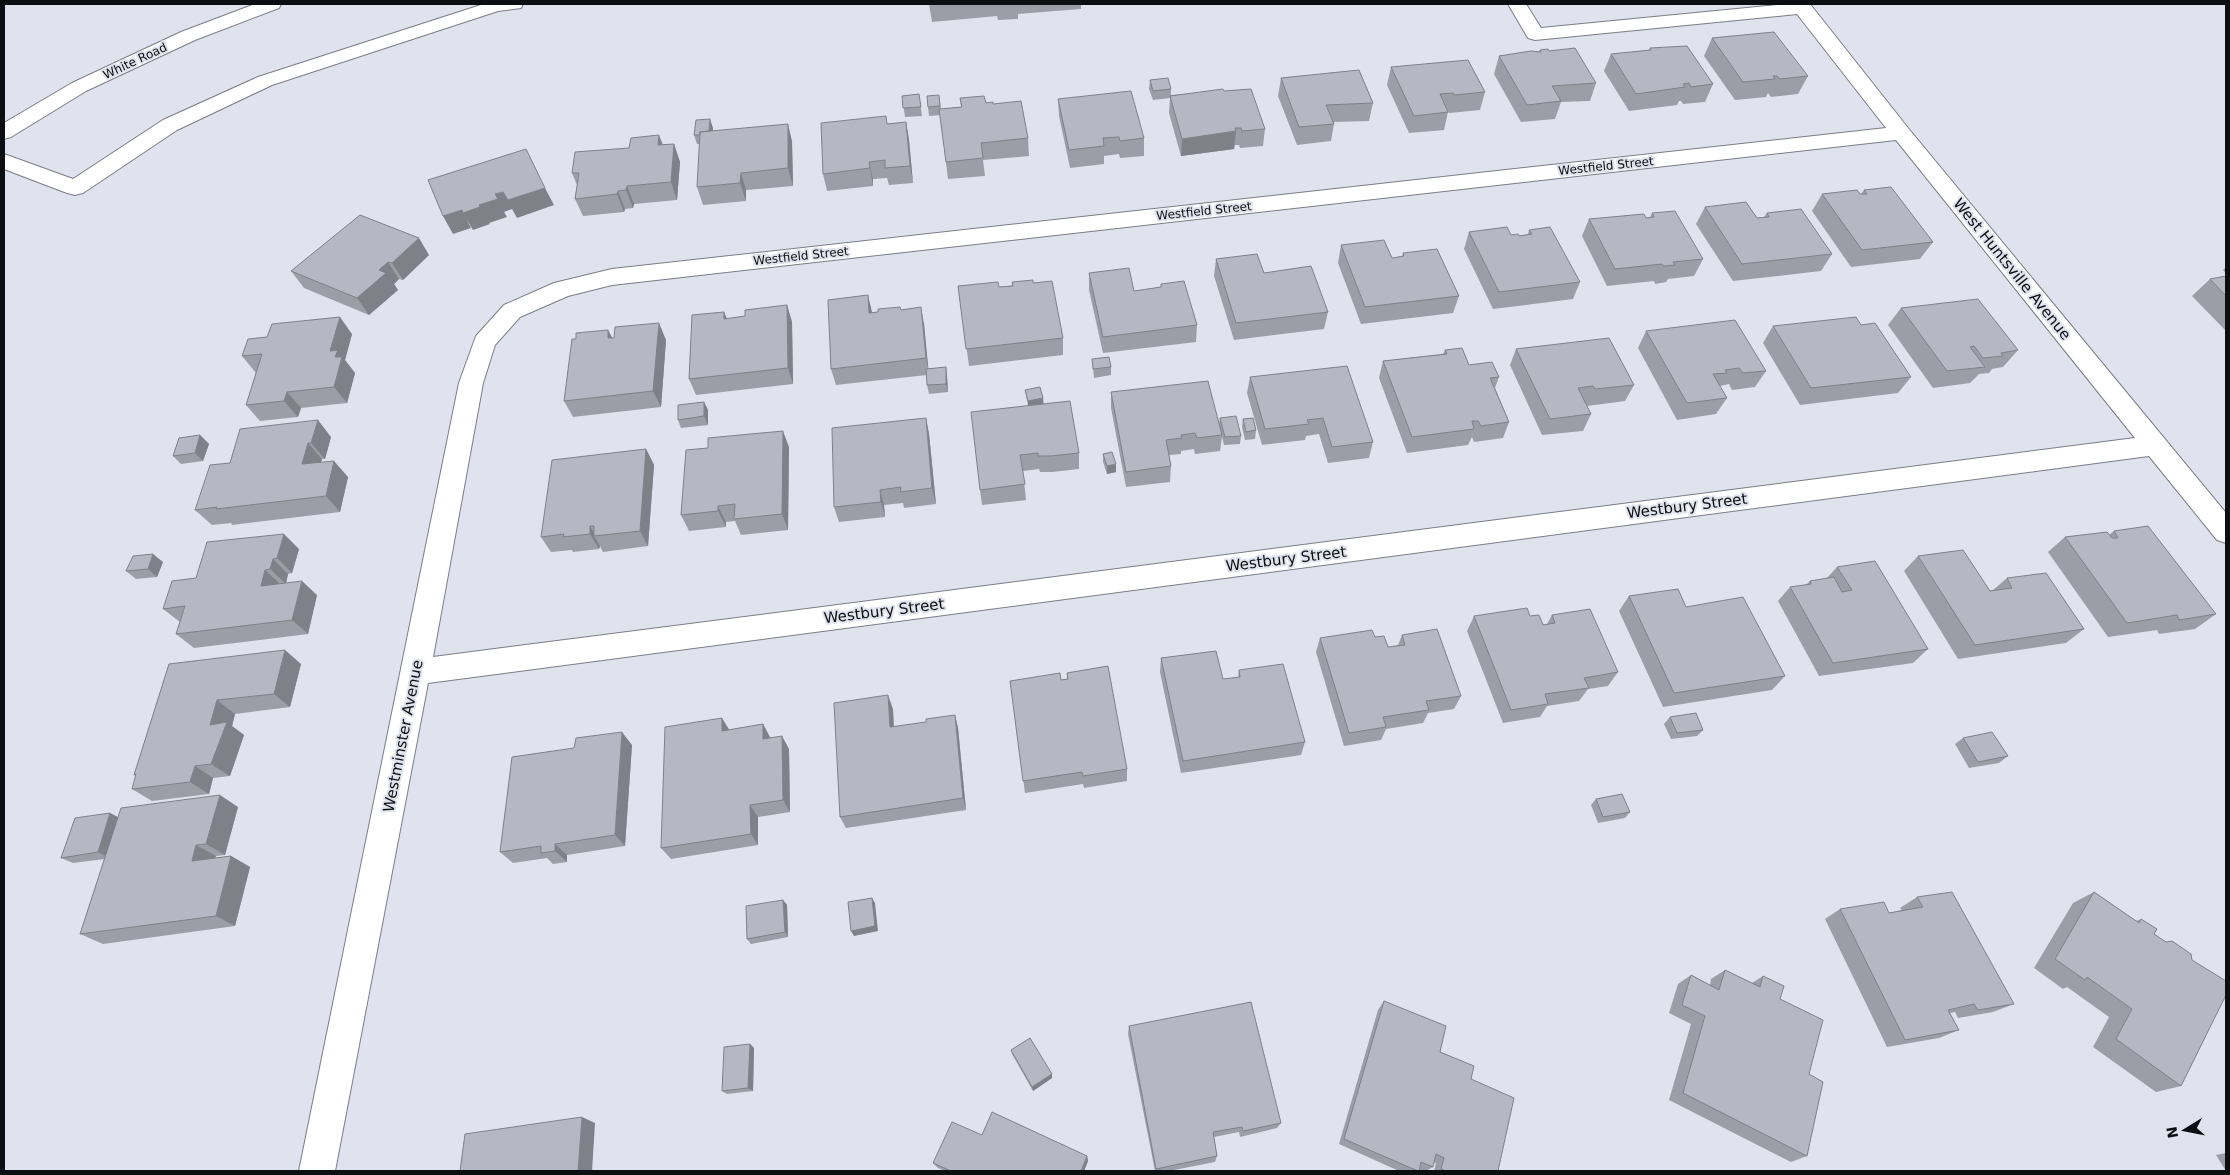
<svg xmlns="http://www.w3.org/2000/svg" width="2230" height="1175" font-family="'DejaVu Sans',sans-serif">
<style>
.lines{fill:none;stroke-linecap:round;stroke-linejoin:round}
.minor-casing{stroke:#7a7d86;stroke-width:2}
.major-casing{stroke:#7a7d86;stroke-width:2}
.minor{fill:#fff;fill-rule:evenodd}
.major{fill:#fff;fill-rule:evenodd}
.wall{fill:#9c9ea7}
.shaded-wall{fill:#7f8188}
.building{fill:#b5b8c2;stroke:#7f8188}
.labels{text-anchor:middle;stroke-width:4;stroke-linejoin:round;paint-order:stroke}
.far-street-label{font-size:12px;fill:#0d0e11;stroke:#e0e3ed}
.street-label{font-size:15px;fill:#0d0e11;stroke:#e0e3ed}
</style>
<rect width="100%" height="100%" fill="#e0e3ed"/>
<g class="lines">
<defs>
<path id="minor" d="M484,4H523L521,8L498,11L272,85L177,130L83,193L75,195L67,193L4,169V154L73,179L163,120L258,77Z
M1508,4H1526L1541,28L1788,4H1810L1908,128L2226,513V543L2217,540L2149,456L428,683L335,1171H299L459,383L476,336L504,305L554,283L612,269L1886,128L1797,14L1535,40L1528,38ZM1896,140L2135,438L433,657L483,383L495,345L520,317L568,296L612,285Z"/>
<path id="major" d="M255,4H281L279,8L195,40L86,91L11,137L4,139V123L72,83L181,32Z"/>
</defs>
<!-- minor casing -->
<use href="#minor" class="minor-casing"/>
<!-- major casing -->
<use href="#major" class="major-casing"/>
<!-- minor -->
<use href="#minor" class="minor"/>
<!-- major -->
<use href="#major" class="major"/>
</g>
<!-- wall -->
<path class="wall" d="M929,4H1081V9L1018,14V19L998,20L997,16L932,22Z
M1712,38L1808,76L1798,94L1771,97L1768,93L1766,97L1735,100L1704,56Z
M1650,48L1713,84L1705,102L1683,104L1681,101H1679L1677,105L1629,111L1604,71L1611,54L1649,50Z
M1540,50L1549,51L1596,83L1590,101L1561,102L1555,119L1521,122L1494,74L1499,56L1539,52Z
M1391,67L1485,92L1480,110L1449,113L1447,111L1448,112L1444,130L1409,133L1387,85Z
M1281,78L1373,103L1369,121L1333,122L1334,124L1331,141L1297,145L1278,96Z
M1150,80L1171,89V95L1224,91L1265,129L1263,146L1240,148L1239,145H1235L1234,149L1181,156L1169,113L1170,98L1153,100L1149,89Z
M919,94L922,116L905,117L902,96Z
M939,95L941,109L961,107L960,98L993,104L1028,138L1029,156L983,160L985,176L948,179L940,115L929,116L928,107Z
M1058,99L1144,138V156L1120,158L1119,154L1104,156V164L1070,168L1059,116Z
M886,116L887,124L906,122L909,140L913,183L889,185L887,178L873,179V186L827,191L823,174Z
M713,128V131L792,141L793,186L746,190V201L703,205L697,187L700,144H697L694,135Z
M674,144L680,162L677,200L634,204L633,208L625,209L624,212L583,216L575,199L577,185L572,173L663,145Z
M1864,190L1933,242L1920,259L1851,267L1812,211L1822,194H1861Z
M1705,207L1757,218L1764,217L1767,213L1832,254L1821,271L1733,281L1696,224Z
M1652,213L1703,259L1694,276L1668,279L1666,282L1655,284L1654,281L1607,286L1582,236L1589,219L1646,218L1650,217Z
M1529,230L1580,282L1573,299L1493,309L1464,249L1469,232L1519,236L1528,234Z
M1341,245L1392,258L1402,257L1403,253L1459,296L1453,313L1361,324L1338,263Z
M429,255L403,280L399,279L394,284L398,290L369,315L304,288L291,271Z
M1216,259L1264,273L1328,312L1324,329L1234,340L1214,276Z
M2226,267V274L2223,270Z
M1089,273L1134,291L1161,287V284L1197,325L1196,342L1103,353L1089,290Z
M2226,276V331L2192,296L2210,279Z
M1033,283L1063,338V355L969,366L958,286L999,287Z
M787,305L792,322L793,384L696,395L689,379L724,312L727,319L745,316Z
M1901,308L2018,350L2003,367L1992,369L1989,373L1979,374L1970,383L1933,388L1888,325Z
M901,310L924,324L928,369L946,367L947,376L948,392L929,394L927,385V375L836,385L831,369L872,313Z
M1861,325L1911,377L1898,393L1800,405L1763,343L1773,326Z
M608,330L612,338L666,340L661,407L573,417L564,401L576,339Z
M1646,331L1766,371L1755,387L1732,390L1729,384L1720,386L1727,398L1716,414L1677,420L1638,348Z
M352,334L345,360L355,373L347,403L301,408L298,417L260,421L246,405L256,373L242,356Z
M1516,349L1634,385L1625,401L1587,406L1585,402L1591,414L1583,431L1542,435L1510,365Z
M1445,350L1469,365L1499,377L1495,388L1509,422L1503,438L1474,442L1472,437L1468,445L1407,453L1379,378L1383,361L1443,354Z
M1092,359L1111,367V375L1094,378Z
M1250,377L1373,442L1369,458L1328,463L1319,434L1306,436L1305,440L1262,445L1247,393Z
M1025,390L1043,404L1079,453V469L1052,472H1040L1039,469L1023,471L1026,500L982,505L980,490L1028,406Z
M1111,392L1219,424L1220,418L1241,436L1240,444L1224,445L1222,437L1220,451L1195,454L1194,449L1181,451V454L1169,455L1171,466L1170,482L1126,487L1111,408Z
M704,402L708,410V425L681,428L678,420Z
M926,418L929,434L936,504L904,508L903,503L884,505L885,517L839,522L834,507Z
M1243,419L1256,430L1255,439L1245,440L1242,427Z
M200,435L209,444L203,461L181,464L173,456Z
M331,437L325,459H322L321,462L348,477L340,512L232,525L231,523L212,525L195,510L230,463Z
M789,447L788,530L741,535L735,521L726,522V527L689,531L681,515Z
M646,449L654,465L648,546L603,552L600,546L599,549L573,552L572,550L551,552L541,537Z
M1103,454L1116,472L1107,474L1103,462Z
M2114,531L2216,614L2195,629L2159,634L2157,630L2108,637L2048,552L2065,537L2109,535Z
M299,549L292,573L288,574L286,583L317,595L308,634L194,648L176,634L180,622L163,609L196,578Z
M1918,556L1990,591L1993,590L2007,578L2084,629L2066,643L1958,659L1904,571Z
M163,562L157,577L136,579L126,571Z
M1837,567L1928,649L1913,663L1819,676L1778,601L1790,587L1806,585L1810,581L1827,578Z
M1629,596L1686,607L1785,676L1772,690L1663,707L1619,611Z
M1552,615L1618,672L1608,686L1588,689L1579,701L1547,706L1540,717L1503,723L1467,631L1474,616H1530L1543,625L1547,624Z
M1402,635L1461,696L1454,709L1428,713L1423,723L1386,729L1381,740L1344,746L1316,652L1320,638L1375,637L1388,647L1398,645Z
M1161,658L1223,679L1238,678L1239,670L1305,742L1301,755L1181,773L1160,672Z
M169,664H301L290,707L235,714L232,726L244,735L230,776L213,778L209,794L152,801L132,789L136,776L134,775Z
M1067,673L1127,769V781L1084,788L1083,784L1025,793L1010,681L1061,680L1067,679Z
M893,709L894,727L926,722L955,715L958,728L966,810L846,828L840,817Z
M1670,717L1703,730L1697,736L1671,739L1664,724Z
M763,724L770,738L789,749L790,812L758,817V845L671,859L661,848L729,730Z
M1963,738L2008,756L1999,763L1969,768L1955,744Z
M632,745L625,846L567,855V862L553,864L547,858L513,863L500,852Z
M1596,799L1630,812L1625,818L1598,823L1591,805Z
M238,807L225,855L216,856L215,858L231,856L250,867L235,926L103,944L80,934L105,859L73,863L61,858L110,813L118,817Z
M2094,892L2136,921L2141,919L2154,934L2181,1086L2156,1092L2093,1047L2109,1017L2067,987L2063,989L2034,968L2073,903Z
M1917,897L2014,1004L1993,1012L1958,1018L1955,1012L1950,1013L1959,1030L1939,1038L1887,1047L1825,919L1840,909L1889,913L1902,910L1900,908Z
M783,900L787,905L788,937L751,944L747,939Z
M1725,970L1752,983L1763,976L1780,999L1809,1074L1807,1156L1791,1162L1669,1100L1691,1024L1669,1013L1678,984L1691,975L1710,985L1711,979Z
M1384,1001L1471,1079L1498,1171H1434L1436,1163L1434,1162L1433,1167L1426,1171H1423L1419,1170V1171H1399L1339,1144L1378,1010Z
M1129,1026L1281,1123L1277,1128L1240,1137L1239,1132L1214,1137L1217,1156L1215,1162L1169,1171H1155L1128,1034Z
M750,1044L754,1048L753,1091L727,1094L722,1091Z
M1011,1050L1052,1074V1078L1033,1091L1012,1054Z
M982,1135L1087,1156L1088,1161L1084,1171H945L938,1168L933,1163Z
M2226,1153V1171L2216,1155Z"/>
<!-- shaded-wall -->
<path class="shaded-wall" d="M710,119L713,128L712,143L709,134Z
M906,122L909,140L913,183L910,166Z
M788,124L792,141L793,186L788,168Z
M1236,131L1234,149L1181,156L1182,139Z
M659,135L666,153L658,145Z
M674,144L680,162L677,200L671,182Z
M869,162L873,179V186Z
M741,173L746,190V201L740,183Z
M627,186L634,204L633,208L626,190Z
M545,188L554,205L517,218L512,209L504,212L507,217L489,223L490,224L473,230L463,213L479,205L495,194L503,192Z
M618,191L625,209L624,212L617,194Z
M462,210L471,228L453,234L443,216Z
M419,238L429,255L403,280L392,263Z
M388,262L399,279L394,284L398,290L369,315L357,298L379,270Z
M868,295L872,312L873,330L869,313Z
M787,305L792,322L793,384L788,368Z
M921,307L924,324L929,375L926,358Z
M724,312L731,329L724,319Z
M340,317L352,334L345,360L355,373L347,403L334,387L330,351Z
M659,323L666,340L661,407L653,391Z
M608,330L617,347L608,338Z
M946,367L947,376L948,392L946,384Z
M287,392L301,408L298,417L284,401Z
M1043,398L1044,407L1028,409V401Z
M704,402L708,410V425L704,416Z
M926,418L929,434L936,504L932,488Z
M318,420L331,437L325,459L311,443Z
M783,431L789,447L788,530L782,514Z
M200,435L209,444L203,461L195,453Z
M308,443L322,459L316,480L302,464Z
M646,449L654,465L648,546L640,531Z
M334,461L348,477L340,512L326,496Z
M1116,464V472L1107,474V466Z
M880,490L884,505L885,517L881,502Z
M718,506L726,522V527L718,511Z
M590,526L596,536H594L600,546L599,549L590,534Z
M284,534L299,549L292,573L277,558Z
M153,554L163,562L157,577L148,569Z
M273,559L288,574L286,584L270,569Z
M265,570L281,585L261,586Z
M302,581L317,595L308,634L292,620Z
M285,650L301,664L290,707L274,694Z
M888,695L893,709L894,740L890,727Z
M217,700L235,714L232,726L244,735L230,776L211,764L210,725Z
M955,715L958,728L966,810L963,798Z
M722,718L730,731H722Z
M763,724L770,737V752L763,739Z
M622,732L632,745L625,846L615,835Z
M782,736L789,749L790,812L783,800Z
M195,766L213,778L209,794L190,782Z
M220,795L238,807L225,855L206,844Z
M750,805L758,817V845L751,834Z
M110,813L121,819L109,858L98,852Z
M555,844L567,855V862L555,851Z
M196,845L216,856L212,871L192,861Z
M231,856L250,867L235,926L216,916Z
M872,898L875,903L878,931L854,936L851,931Z
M783,900L787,905L788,937L785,932Z
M750,1044L754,1048L753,1091L748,1088Z
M1052,1074V1078L1033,1091L1032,1087Z
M582,1117L595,1123L592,1171H578Z
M1087,1156L1088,1161L1084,1171H1081Z"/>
<!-- building -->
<path class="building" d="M1774,32L1808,76L1780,79L1777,76H1773L1775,79L1743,82L1712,38Z
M1687,46L1713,84L1691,87L1689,83L1683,84L1685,87L1636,94L1611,54L1651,50L1650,48Z
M1575,48L1596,83L1552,86L1561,101L1527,105L1499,56L1531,51L1541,52L1540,50L1548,49L1549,51Z
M1468,60L1485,92L1454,95L1453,93L1440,94L1448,112L1414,116L1391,67Z
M1359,70L1373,103L1326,105L1334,124L1299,127L1281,78Z
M1168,78L1171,89L1153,91L1150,80Z
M1223,89L1224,91L1251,89L1265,129L1242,131L1241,128H1235L1236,131L1182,139L1170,96Z
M1131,91L1144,138L1120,141L1119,137L1103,138L1104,146L1069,150L1058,99Z
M919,94L921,107L903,108L902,96Z
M939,95L940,106L928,107L927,96Z
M984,96L986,103L993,102V104L1021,101L1028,138L981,143L983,158L946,162L939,109L962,107L960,98Z
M886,116L887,124L906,122L910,166L885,168V160L869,162L870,168L823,174L821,123Z
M710,119L709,131L700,132V135H694L696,120Z
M788,124V168L741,173L740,183L697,187L700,132Z
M659,135L658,145L674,144L671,182L627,186L626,190L618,191L617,194L575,199L579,173H572L575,152L629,148L631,138Z
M526,149L545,188L508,200L503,192L495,194L498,199L479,205L480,207L463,213L462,210L443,216L428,180Z
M1891,187L1933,242L1862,250L1822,194L1857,190L1860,194H1867L1864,190Z
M1746,202L1757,218L1769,217L1767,213L1801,209L1832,254L1742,264L1705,207Z
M1675,211L1703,259L1673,262L1675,265L1664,266L1662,264L1615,269L1589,219L1644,214L1646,218L1654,217L1652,213Z
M360,215L419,238L392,263L388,262L379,270L386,273L357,298L291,271Z
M1507,227L1511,235L1518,234L1519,236L1532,234L1529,230L1550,227L1580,282L1499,292L1469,232Z
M1384,240L1392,258L1404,256L1403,253L1437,249L1459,296L1365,307L1341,245Z
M1257,254L1264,273L1311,266L1328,312L1236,323L1216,259Z
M1129,268L1134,291L1161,287V284L1184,281L1197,325L1103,337L1089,273Z
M2226,276V296L2210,279Z
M1033,280V283L1052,281L1063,338L966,349L958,286L998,282L999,287L1013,286L1012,282Z
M868,295L869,313L878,312V309L900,307L901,310L921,307L926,358L831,369L828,300Z
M1978,299L2018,350L2001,353L2003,356L1983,358L1974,346L1970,347L1985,367L1947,371L1901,308Z
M787,305L788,368L689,379L692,315L724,312V319L745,316V310Z
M340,317L330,351L338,350L335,357H342L334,387L287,392L284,401L246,405L262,354L242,356L248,339L267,337L272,324Z
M1856,317L1861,325L1875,323L1911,377L1811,388L1773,326Z
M1735,320L1766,371L1743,373L1739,368L1725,370L1727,373L1713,374L1727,398L1687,403L1646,331Z
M659,323L653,391L564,401L572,339H576V333L608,330V338H614L615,327Z
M1609,338L1634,385L1595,389L1593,386L1578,388L1591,414L1550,419L1516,349Z
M1462,348L1469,365L1492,362L1499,377L1490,378L1509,422L1481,426L1478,421H1472L1474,429L1412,437L1383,361L1447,354L1445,350Z
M1109,357L1111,367L1093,369L1092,359Z
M1347,366L1373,442L1332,447L1323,418L1307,420L1309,424L1265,429L1250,377Z
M946,367V384L927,385L926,369Z
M1208,381L1222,435L1197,438L1195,433L1181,435L1182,438L1166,440L1171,466L1126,472L1111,392Z
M1040,387L1043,398L1028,401L1025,390Z
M1070,401L1079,453L1051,456H1038V453L1020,455L1025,484L980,490L971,412Z
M704,402V416L678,420V405Z
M1236,416L1241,436L1225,437L1220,418Z
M926,418L932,488L900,492L901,487L880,490L881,502L834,507L832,428Z
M1253,418L1256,430L1246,432L1243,419Z
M318,420L311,443H308L302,464L334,461L326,496L216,509L217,507L195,510L210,465L230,463L240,429Z
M783,431L782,514L734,519L735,504L718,506V511L681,515L686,450L708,448V438Z
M200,435L195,453L173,456L179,438Z
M646,449L640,531L594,536V526H590V534L563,537L564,534L541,537L552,460Z
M1112,452L1116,464L1107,466L1103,454Z
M2148,526L2216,614L2179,620L2177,615L2127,623L2065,537L2107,532L2112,538H2118L2114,531Z
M284,534L277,558L273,559L270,569L265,570L261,586L302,581L292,620L176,634L185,606L163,609L172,581L196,578L207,542Z
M1963,550L1990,591L2012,588L2007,578L2046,573L2084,629L1975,645L1918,556Z
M153,554L148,569L126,571L133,556Z
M1875,561L1928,649L1833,663L1790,587L1811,584L1810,581L1834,577L1842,592L1852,590L1837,567Z
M1678,589L1686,607L1743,597L1785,676L1674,693L1629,596Z
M1527,608L1530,616L1539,615L1543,625L1555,623L1552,615L1590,609L1618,672L1584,678L1589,688L1545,694L1548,704L1511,710L1474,616Z
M1437,629L1461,696L1426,701L1429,710L1383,717L1386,727L1349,733L1320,638L1372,630L1375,637L1384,636L1388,647L1405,645L1402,635Z
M285,650L274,694L217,700L210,725L227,722L211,764L195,766L190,782L132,789L136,774L134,775L169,664Z
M1216,651L1223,679L1240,677L1239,670L1283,664L1305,742L1183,761L1161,658Z
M1108,666L1127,769L1083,776L1082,772L1023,781L1010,681L1060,673L1061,680L1068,679L1067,673Z
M888,695L890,727L926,722V719L955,715L963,798L840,817L834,703Z
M1696,713L1703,730L1677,733L1670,717Z
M722,718V731L763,724V739L782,736L783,800L750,805L751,834L661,848L665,727Z
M622,732L615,835L555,844V851L541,853V846L500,852L512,757L574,748L576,738Z
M1992,732L2008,756L1978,762L1963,738Z
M1622,794L1630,812L1603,817L1596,799Z
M220,795L206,844L196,845L192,861L231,856L216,916L80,934L121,808Z
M110,813L98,852L61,858L75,818Z
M1952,892L2014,1004L1978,1010L1974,1004L1948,1010L1959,1030L1905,1040L1840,909L1884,902L1889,913L1923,907L1917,897Z
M2094,892L2139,923L2141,919L2157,929L2154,934L2166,942L2172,941L2191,954L2192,960L2226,981V995L2181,1086L2116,1039L2132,1009L2087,977L2085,980L2055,959Z
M872,898L875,926L851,931L848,902Z
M783,900L785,932L747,939L746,906Z
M1725,970L1760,987L1763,976L1784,986L1780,999L1823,1020L1809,1074L1823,1082L1807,1156L1683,1093L1705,1016L1682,1005L1691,975L1719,990Z
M1384,1001L1446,1026L1440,1052L1474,1066L1471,1079L1514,1098L1498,1171H1446L1441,1169L1444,1158L1436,1154L1433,1167L1421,1162L1419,1171H1418L1344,1139Z
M1251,1002L1281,1123L1243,1131L1242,1127L1213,1132L1217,1156L1156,1169L1129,1026Z
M1030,1038L1052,1074L1032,1087L1011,1050Z
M750,1044L748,1088L722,1091L724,1047Z
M992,1112L1087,1156L1081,1171H951L933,1163L952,1122L982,1135Z
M582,1117L578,1171L582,1170V1171H460L465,1134Z"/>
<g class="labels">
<!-- far-street labels -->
<g class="far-street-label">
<text transform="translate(135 61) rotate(-25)" y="4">White Road</text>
<text transform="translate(1606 166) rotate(-6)" y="4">Westfield Street</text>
<text transform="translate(1204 211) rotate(-6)" y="4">Westfield Street</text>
<text transform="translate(801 256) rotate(-6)" y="4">Westfield Street</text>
</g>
<!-- street labels -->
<g class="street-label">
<text transform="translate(2012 269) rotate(51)" y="5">West Huntsville Avenue</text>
<text transform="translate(1687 506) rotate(-7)" y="5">Westbury Street</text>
<text transform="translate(1286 559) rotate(-7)" y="5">Westbury Street</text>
<text transform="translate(884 611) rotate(-7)" y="5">Westbury Street</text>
<text transform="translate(403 736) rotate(-79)" y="5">Westminster Avenue</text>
</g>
</g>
<!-- border -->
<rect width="2230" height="1175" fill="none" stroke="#0d0e11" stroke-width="10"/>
<!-- north arrow -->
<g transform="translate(2185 1130) rotate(260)" stroke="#e0e3ed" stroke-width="4" paint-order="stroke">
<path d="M0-4L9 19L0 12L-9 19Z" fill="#0d0e11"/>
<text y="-8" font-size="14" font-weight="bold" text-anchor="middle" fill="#0d0e11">N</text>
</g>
</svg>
